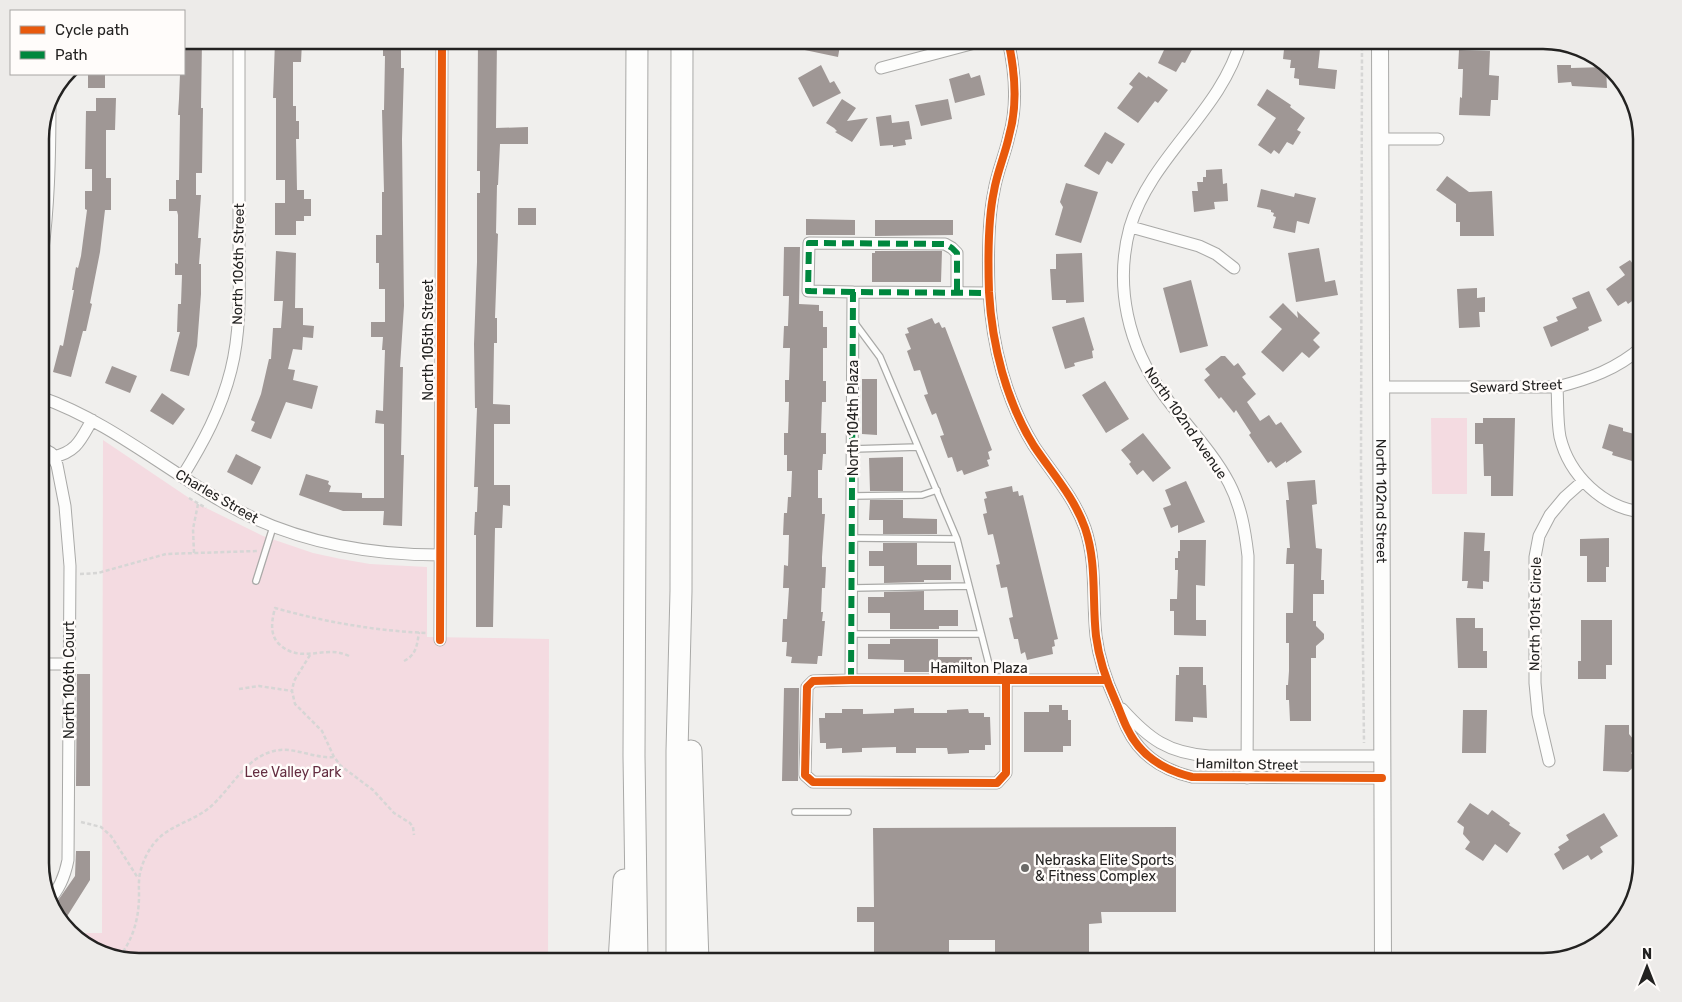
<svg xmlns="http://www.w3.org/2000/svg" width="1682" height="1002" font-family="Rubik,sans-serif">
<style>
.green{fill:#f4dbe1}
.building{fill:#9f9795}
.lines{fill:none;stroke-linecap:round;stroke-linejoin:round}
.service-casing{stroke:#a9a9a7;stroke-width:8}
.minor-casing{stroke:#a9a9a7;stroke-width:13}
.secondary-casing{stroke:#a9a9a7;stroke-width:18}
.motorway-casing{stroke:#a9a9a7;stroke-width:23}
.path{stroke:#d6d6d5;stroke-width:2.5;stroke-dasharray:4 2.5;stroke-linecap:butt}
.service{stroke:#fdfdfc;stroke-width:5.5}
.minor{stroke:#fdfdfc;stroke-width:11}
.secondary{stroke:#fdfdfc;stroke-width:16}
.motorway{stroke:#fdfdfc;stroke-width:21}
.quiet{stroke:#00873e;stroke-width:6;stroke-dasharray:12 6;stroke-linecap:butt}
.cycleway-casing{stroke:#fffcfa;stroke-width:11}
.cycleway{stroke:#e8590c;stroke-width:8}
.poi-dot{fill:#6b6a68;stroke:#fffcfa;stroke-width:2}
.labels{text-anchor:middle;stroke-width:5;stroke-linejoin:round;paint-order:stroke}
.street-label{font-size:14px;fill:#232221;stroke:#fffcfa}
.park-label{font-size:14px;fill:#642d40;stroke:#fffcfa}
.poi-label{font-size:14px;fill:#232221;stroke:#fffcfa;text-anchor:start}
.rim{fill:none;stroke:#232221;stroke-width:2.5}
</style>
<rect width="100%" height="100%" fill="#f0efed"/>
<!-- green -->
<path class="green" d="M1431,418H1467V494H1432Z
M103,440L198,504L263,536L313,553L341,559L370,564L427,567V637L549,639L548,962H139L89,949L74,933H102Z"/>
<!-- building -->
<path class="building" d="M184,40H202L201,108H203L202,173H196V195H201L198,238H201L199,264H201V294L197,346L189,376L170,371L180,332H177L178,304H181L182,275H175V263L178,264V215L177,211H169V199H176V180H179L180,115H178L179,99L180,74H184Z
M280,40H299V42H302L301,62H293V106H296V121H299V139H296L297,190H304V199H311V216H304V221H296V235H275V203H285V180H276V98H273L275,41Z
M383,40H401V68H404L402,139L404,306L400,367H403L401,455H404L402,526L383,525L384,511H343L299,495L306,474L329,481L328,484L331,486L329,492L362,493V498H384V424L375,423L376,410L383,411L385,350H382L383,337H371V322H385V289H379V263H376V235H382V192H384L382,110H384L385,56H383Z
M478,40H497L496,128L528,127V144H500L498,185H497L496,233L498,234L495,318H497V343H494V345L493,404L510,405V424H494V485H510V506L503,505L502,528H495L493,627H476V535H474L475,512H477L478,487H474L477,408H475L474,344L477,262V193H480V171H477Z
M802,40H841L838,57L800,49Z
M1144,40H1197L1185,63L1182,62L1176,72L1158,63L1164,50Z
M1285,40H1321L1318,68L1337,70L1335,89L1299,85V79L1294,78L1295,68H1290L1291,60L1283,59Z
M1459,50L1490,51L1489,75L1499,76L1498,100H1491L1490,116L1459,115L1460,97L1462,98L1463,69H1458Z
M821,65L830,83L834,81L841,93L813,107L798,78Z
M1557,65H1571V68L1606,67L1607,88L1572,86L1571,82L1558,83Z
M1139,72L1147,78L1148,76L1168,90L1158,103L1155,101L1138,123L1117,108L1133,87L1129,84Z
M969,73L971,78L980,75L985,95L955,103L949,79Z
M88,74H105V88H88Z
M1267,89L1291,105L1290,107L1305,118L1297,130L1301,132L1293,145L1287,142L1279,154L1274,150L1271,154L1258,145L1276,118L1257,105Z
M96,98H116L115,130H106V178H111V210H105L100,252L90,303L92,304L86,331H83L71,377L53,372L60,345L63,346L74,290H72L76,267L78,268L81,256L87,210L85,209V191H92V169H85L86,111H96Z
M842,99L856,108L847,121L868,118L852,142L835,132L837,131L834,128L826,123Z
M948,99L952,119L921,126L915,105Z
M891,115L892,123L909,121L912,139L905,140L906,145L893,147V145L880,146L876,117Z
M1105,132L1125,144L1112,164L1107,161L1099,175L1084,166Z
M1222,169L1223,184L1227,183L1228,201L1214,202L1215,209L1194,212L1192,191H1198L1197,182H1203V177H1206V170Z
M1447,176L1469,192L1492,191L1494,236H1460V222H1456V204L1436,190Z
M1066,183L1098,192L1081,243L1055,235L1063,207L1060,202Z
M1261,189L1294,197L1295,193L1316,198L1309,224L1297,221L1295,233L1273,228L1276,217L1273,216L1274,213L1271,212V210L1257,207Z
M518,208H536V225H518Z
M806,219L855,220V235H806Z
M875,220H953V235L875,236Z
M784,247H800L799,304L819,305V311H823V327H827V348H823V381H826V402H822L821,433H826V454H823L822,470H818V498H822V514H825L822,557V567H826L825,588H822L821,612H823L822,621H825L822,656H818L817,664L791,663L792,657L786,656L787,642H782L783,619H787L789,588H783L784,565L788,566L789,535H783L784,513H787L788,497H791L792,471H787V455H784V433H788L789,402H785V380H789L790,348H783L784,326H788L789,296H783Z
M1319,248L1325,282L1335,280L1338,295L1296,302L1288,253Z
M276,251L296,253L295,308H303V325L314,326L313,338L303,337L302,350L293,349L288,369L295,370L293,380L318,386L312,409L286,402L271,439L251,431L255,422L251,420L261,394L269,359H271L273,328H281L283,301H274Z
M875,251H942L941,282H872V253H875Z
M1082,253L1084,302L1066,303V300H1052L1050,269H1056V254Z
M1630,260L1636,268L1642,264V289L1637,293L1639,296L1628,304L1626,301L1618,306L1606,289L1625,275L1619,267Z
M1191,280L1208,346L1180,353L1163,288Z
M1477,288V298L1485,297V312H1479L1480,327L1459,328L1457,289Z
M1589,291L1602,321L1588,327L1589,330L1551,347L1543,327L1558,321L1556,317L1577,308L1572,298Z
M1283,303L1298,318L1297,311L1320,333L1313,340L1320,347L1309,358L1302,352L1283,372L1261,352L1282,329L1269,317Z
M1084,317L1094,350L1092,351L1093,358L1074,363L1075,366L1065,369L1052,327Z
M932,318L935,324L939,322L942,328L945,327L992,450L988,452L990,459L987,460L989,466L964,475L962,470L957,472L952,457L948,458L940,436L944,435L936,413L932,415L924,395L928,394L920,370L914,371L907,351L911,349L905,334L909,333L907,328Z
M1221,356H1225L1234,366L1238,363L1246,374L1242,377L1256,394L1247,402L1260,421L1269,415L1276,425L1281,422L1302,452L1286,463V461L1276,468L1271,461L1268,463L1249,435L1251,433L1236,410L1234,413L1221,397L1219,399L1204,380L1210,375L1205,369Z
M112,366L137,376L130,393L105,383Z
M862,379H877V435L862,434Z
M1105,381L1129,419L1106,433L1082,395Z
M162,393L185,409L173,425L150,411Z
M1483,418H1515L1513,496H1491V476H1484L1483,444H1475V423H1483Z
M1609,424L1623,428V431L1642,436V464L1612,455L1613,452L1602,448Z
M1143,433L1171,468L1153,482L1143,470L1137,475L1129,464L1131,462L1121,450Z
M236,454L261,467L252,485L227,472Z
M903,457V491H870L869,458Z
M1315,480L1317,504L1312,505L1316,548L1322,549L1321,580H1324V594H1313V621H1316V626L1324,634V639L1316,646V658H1311V721H1290L1289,700H1286V685H1288L1289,671V643H1286V613H1293L1294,564H1286L1287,548H1290L1286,500H1289L1287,482Z
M1186,481L1205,522L1178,533V525L1171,528L1163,508L1171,505L1165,490Z
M1012,486L1013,492L1018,491L1019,496L1023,495L1058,639L1054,640L1055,646L1052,647L1053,654L1027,660L1025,652L1021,654L1018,639H1014L1009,618L1013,617L1007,587L1001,588L996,565L1000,564L993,534L988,535L983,514L987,513L984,499L987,498L985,492Z
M870,500H903V518L937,519V534H883V520H869Z
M1464,532L1485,533L1484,551H1490L1489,582L1483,581V589L1467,588L1468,581H1462Z
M1609,538V567H1606V582H1587V556H1580V539Z
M1180,540H1206L1205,586L1196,585V620H1206V636L1174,635V611H1170V599H1177L1178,570H1175V558H1178V551H1180Z
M883,543H917V565H951V580H924V582L884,583V566H869V551H883Z
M924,591V610H958V626H939V629H890V613H868V597H884V592Z
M1456,618H1475V628H1483V651H1487V668H1458Z
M1581,620H1612V665H1606V679H1578V661H1581Z
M890,639H938V657H972V672H904V660L868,659V644H890Z
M1179,667H1203V685H1206L1207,718L1193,717V722L1175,721L1176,675H1179Z
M77,674H90V786H76Z
M784,688H799L798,781H782Z
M1049,705H1062V710H1068V720H1071V746H1063V752H1024V712H1049Z
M914,708V713H947V710L968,709L969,713H984V717H990L991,745H985V750H969V753L948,754L947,748H916V753H896V747L862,748V752L842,753V748L826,749V743H820L819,718H825V713H842V709H863V714L894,713V709Z
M1463,710H1487L1486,753H1462Z
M1605,725H1629V734L1639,746L1631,753L1639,762L1628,772L1603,771Z
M1470,803L1488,815L1492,810L1510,823L1509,825L1521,833L1507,853L1495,844L1483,861L1465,849L1470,842L1463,834L1464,827L1457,822Z
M1604,813L1618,836L1600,847L1603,852L1591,860L1588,855L1563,870L1554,854L1560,850L1558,847L1569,840L1566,835Z
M1176,827V912H1101L1102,923L1089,924V962H995V940H949V962H874V922H857V907H874L873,828Z
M76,851H90V880L66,918L62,921L53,913L52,909L75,876Z"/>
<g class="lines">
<defs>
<path id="service" d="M854,322L880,357L957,539
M853,449L918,447
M852,496L922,495L937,490
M852,538L957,539L993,680
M256,581L273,527
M852,588L969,586
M852,634H981
M795,812H848"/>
<path id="minor" d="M1008,40C1015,71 1018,105 1009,136C1005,155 997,172 994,191C988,219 988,262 989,292C992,345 1006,401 1034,446C1052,473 1074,497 1085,528C1097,563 1092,600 1096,636C1099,660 1106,680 1116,702C1120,711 1123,720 1127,728C1140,756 1163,770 1192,777L1382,778
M1241,40C1221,112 1151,156 1130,227C1114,286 1128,347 1164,395C1185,424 1212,451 1229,483C1241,506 1245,530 1248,556L1247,778
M881,68L986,40
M1380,139H1438
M1131,227L1199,246L1216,254L1234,268
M40,272C49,212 50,157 50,97
M853,292L808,291L809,243L945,244L952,248L957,253V292
M1380,387H1557C1589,379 1617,369 1642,347
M1557,387C1558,403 1557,421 1560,437C1569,475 1603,508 1642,512
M40,397C106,420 161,466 221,501C287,540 364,555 440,555
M40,447L51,453L57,465L65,506L70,566L68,860C65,875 60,889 49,900
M53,457C77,452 81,439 92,420
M182,477C203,443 221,410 231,370C242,327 239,279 239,234C239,169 239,105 239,40
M440,640L442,40
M40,664H69
M851,680L853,292L989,293
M1006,680V773L997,783L813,782L805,775L807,687L813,681L851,680H1106
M1122,709C1149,739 1168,753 1209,756H1382
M1549,761L1538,714L1535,683V557L1539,536L1550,515L1565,497L1583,481"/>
<g id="secondary">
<path id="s1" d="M1380,40L1383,962"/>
</g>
<path id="motorway" d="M691,751L698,962
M619,962L624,880
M637,962L634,756L637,40
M677,962V751L681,591L682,40"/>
</defs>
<!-- service casing -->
<use href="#service" class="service-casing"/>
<!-- minor casing -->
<use href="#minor" class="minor-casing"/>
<!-- secondary casing -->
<use href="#secondary" class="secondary-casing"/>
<!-- motorway casing -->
<use href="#motorway" class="motorway-casing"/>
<!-- path -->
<path class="path" d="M1362,40L1361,469L1364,743
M189,498L206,508
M194,553L193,529L198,504
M80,574L98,573L166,554L257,551
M310,655L294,681L292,691L295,704L322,731L334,757L341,766L373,790L394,813L410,823L413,827L414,835
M349,656C325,644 301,665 279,644C269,634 272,620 275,608C325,622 376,631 428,633
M404,661C416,655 417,646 419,632
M239,689L259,686L292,691
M81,822L101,827L111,836L138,878
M119,957C133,940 139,918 139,896C139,886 138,877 142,866C145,857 150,847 157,840C171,825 193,821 209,808C231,790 244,758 274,751C294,746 314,759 334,757"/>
<!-- service -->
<use href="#service" class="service"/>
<!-- minor -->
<use href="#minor" class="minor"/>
<!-- secondary -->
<use href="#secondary" class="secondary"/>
<!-- motorway -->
<use href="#motorway" class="motorway"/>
<!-- quiet -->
<path class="quiet" d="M853,292L808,291L809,243L945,244L952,248L957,253V292
M851,680L853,292L989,293"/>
<defs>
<path id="cycleway" d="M1008,40C1015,71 1018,105 1009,136C1005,155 997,172 994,191C988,219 988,262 989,292C992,345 1006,401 1034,446C1052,473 1074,497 1085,528C1097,563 1092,600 1096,636C1099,660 1106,680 1116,702C1120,711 1123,720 1127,728C1140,756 1163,770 1192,777L1382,778
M440,640L442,40
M1006,680V773L997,783L813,782L805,775L807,687L813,681L851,680H1106"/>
</defs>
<!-- cycleway casing -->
<use href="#cycleway" class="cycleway-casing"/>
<!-- cycleway -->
<use href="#cycleway" class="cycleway"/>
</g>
<!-- markers -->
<circle class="poi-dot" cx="1025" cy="868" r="5"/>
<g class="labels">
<!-- street labels -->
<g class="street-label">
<text transform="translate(238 264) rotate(-89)" y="5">North 106th Street</text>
<text transform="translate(428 340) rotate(-90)" y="5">North 105th Street</text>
<text transform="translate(1516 386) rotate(-2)" y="5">Seward Street</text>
<text transform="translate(853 418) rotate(-90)" y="5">North 104th Plaza</text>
<text transform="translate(1186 423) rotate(55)" y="5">North 102nd Avenue</text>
<text transform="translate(217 496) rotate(30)" y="5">Charles Street</text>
<text dy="5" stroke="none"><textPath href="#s1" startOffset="461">North 102nd Street</textPath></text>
<text transform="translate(1535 614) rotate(-89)" y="5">North 101st Circle</text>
<text x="979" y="673">Hamilton Plaza</text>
<text transform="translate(69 680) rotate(-90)" y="5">North 106th Court</text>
<text transform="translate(1247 764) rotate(1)" y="5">Hamilton Street</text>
</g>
<!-- park labels -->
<g class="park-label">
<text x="293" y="777">Lee Valley Park</text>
</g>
<!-- poi labels -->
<g class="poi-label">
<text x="1035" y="865">Nebraska Elite Sports<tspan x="1035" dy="16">&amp; Fitness Complex</tspan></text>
</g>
</g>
<!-- crop -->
<path d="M0 0H1682V1002H0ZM139 49H1543A90 90 0 0 1 1633 139V863A90 90 0 0 1 1543 953H139A90 90 0 0 1 49 863V139A90 90 0 0 1 139 49Z" fill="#edebe9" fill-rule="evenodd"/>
<path class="rim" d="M139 49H1543A90 90 0 0 1 1633 139V863A90 90 0 0 1 1543 953H139A90 90 0 0 1 49 863V139A90 90 0 0 1 139 49Z"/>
<!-- legend -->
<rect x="10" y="10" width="175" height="65" fill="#fffcfa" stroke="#a7a5a3"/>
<rect x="20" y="26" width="25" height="8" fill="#e8590c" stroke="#a7a5a3"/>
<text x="55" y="35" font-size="15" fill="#232221">Cycle path</text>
<rect x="20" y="51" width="25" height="8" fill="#00873e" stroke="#a7a5a3"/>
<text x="55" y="60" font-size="15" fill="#232221">Path</text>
<!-- north arrow -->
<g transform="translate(1647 967)" stroke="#fffcfa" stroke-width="4" paint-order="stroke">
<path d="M0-4L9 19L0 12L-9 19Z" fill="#232221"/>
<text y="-8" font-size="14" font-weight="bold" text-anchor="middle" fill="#232221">N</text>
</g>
</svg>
